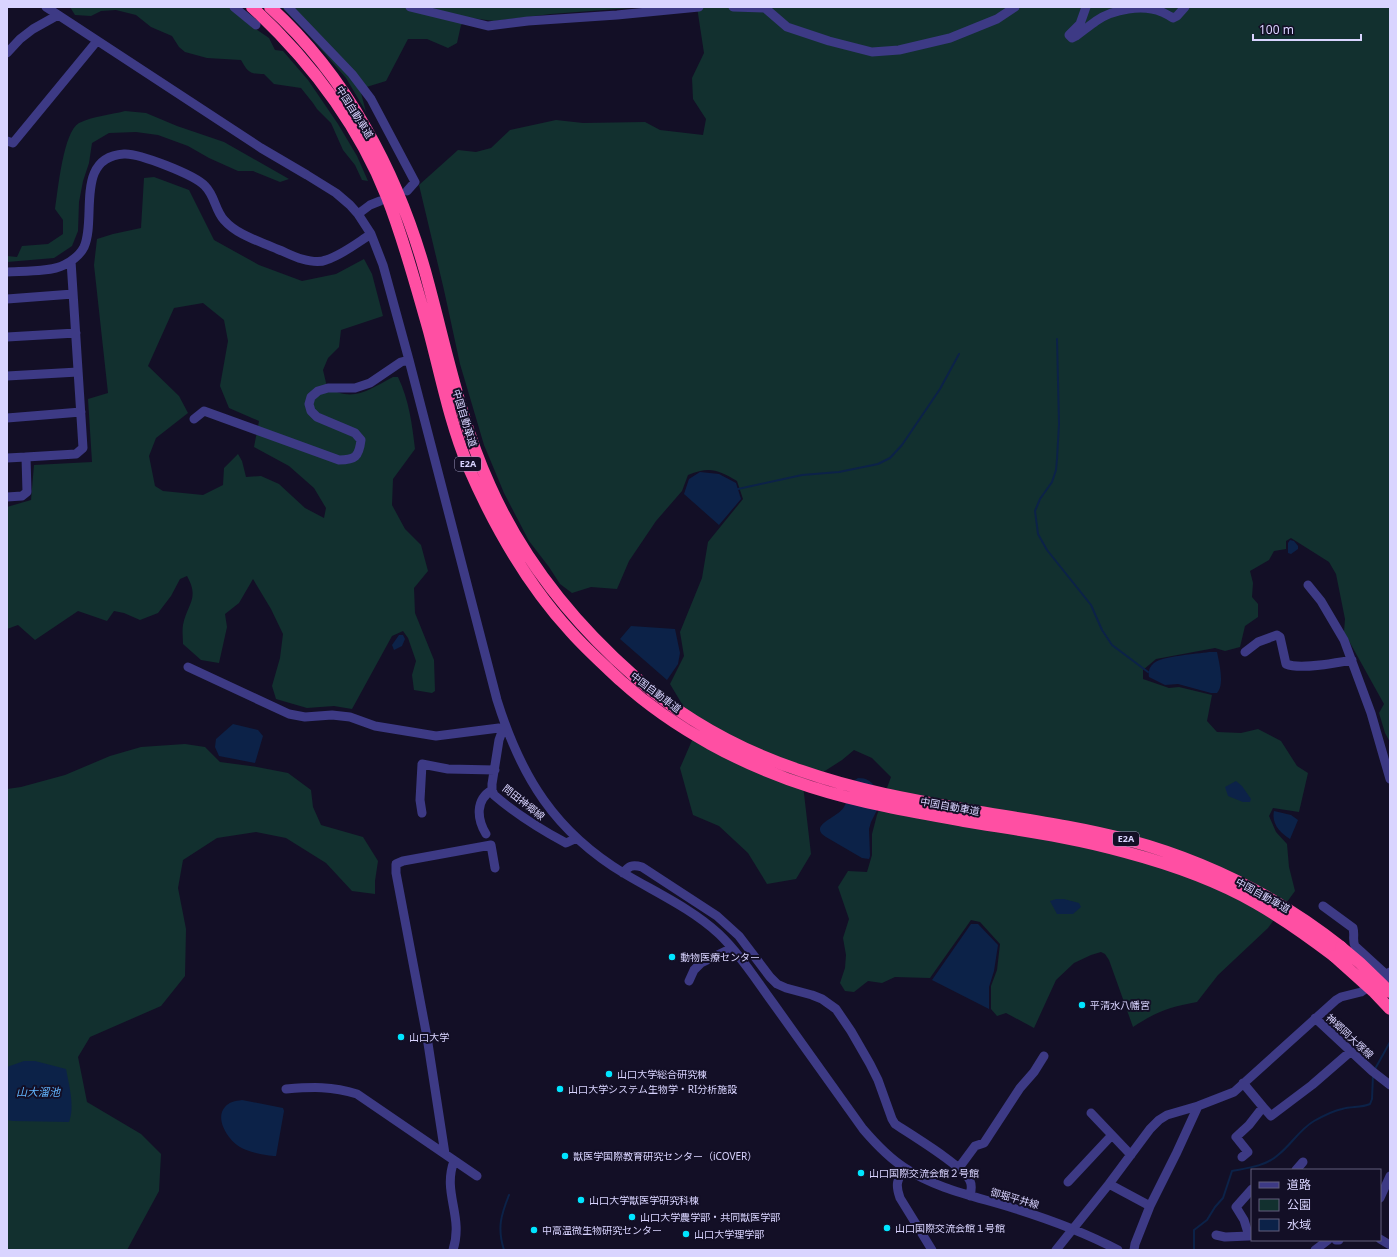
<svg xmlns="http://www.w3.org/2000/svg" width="1397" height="1257" font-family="'Noto Sans','Noto Sans JP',sans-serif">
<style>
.green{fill:#12302f;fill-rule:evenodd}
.water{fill:#0c2248}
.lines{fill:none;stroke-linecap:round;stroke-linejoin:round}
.stream{stroke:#0c2248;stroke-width:2}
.minor{stroke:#3d3a85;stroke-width:9}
.highway{stroke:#ff4fa3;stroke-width:12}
.highway-bridge{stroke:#ff4fa3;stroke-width:12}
.poi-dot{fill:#00e5ff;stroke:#130f26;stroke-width:1.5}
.labels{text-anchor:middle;stroke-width:4;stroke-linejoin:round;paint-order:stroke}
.shield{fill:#130f26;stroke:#9e99be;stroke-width:1}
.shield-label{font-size:9px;font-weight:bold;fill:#d9d4ff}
.street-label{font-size:10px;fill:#d9d4ff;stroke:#130f26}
.poi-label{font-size:10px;fill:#d9d4ff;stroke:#130f26;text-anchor:start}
.water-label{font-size:11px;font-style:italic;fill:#62b6ff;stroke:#130f26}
</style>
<rect width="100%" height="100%" fill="#130f26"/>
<!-- green -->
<path class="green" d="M70,7H233L247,23L269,38L275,50L283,51L308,80L338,124L357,156L368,181L362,180L355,165L343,150L331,123L317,109L313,103L301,88L274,84L264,74C249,74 248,72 241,60L207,58L185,52L179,47L172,36L151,27L136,15L116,10L101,11L91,16L75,15Z
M281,7H643L551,14L494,21L471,18L461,25L457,43L448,48L427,39H408L386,81L360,89L366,112L346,78L304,30Z
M697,7H1390V742L1385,733L1379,713L1384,704L1344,632L1345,619L1336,574L1329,562L1291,538L1286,541V549L1274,551L1269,560L1250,571L1253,583L1252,597L1258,604V617L1245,626L1240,647L1225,651L1215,648L1156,659L1143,670V679L1169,688L1179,687L1212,695L1207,721L1217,732L1241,733L1258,729L1281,741L1297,766L1308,773L1299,812L1273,808L1269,816L1276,832L1287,844L1289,867L1295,891L1268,928L1218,975L1197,1002C1169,1007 1156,1012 1133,1027L1109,960L1105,954L1101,952L1091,955L1074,963L1056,980L1034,1028L1006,1013L997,1016L991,1009V986L997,970L1000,944L980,922L971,920L930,978L895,977L882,983L868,981L854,992L845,991L840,983L845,968L846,955L843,938L849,919L838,887L848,871L867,872L872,855V834L877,815L891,777L872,758L854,750L842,760L803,785L811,854L796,879L767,884L748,853L719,826L693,815L680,768L697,729L670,684L684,656L680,632L702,578L708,542L743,499L737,481C718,470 710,466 688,475L682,491L656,521L629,561L617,589L591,587L572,593L560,584L549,567L529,541L504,493L484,445L460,364L444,290L419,185L458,150L476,152L491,148L510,130L556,120L583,123L645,122L660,130L703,135L706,119L693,99L692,78L704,53Z
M125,111L146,113L177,126L224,142L289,179L280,182L253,171H238L209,158L188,146L158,135L136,132L109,133L92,143L89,163L83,181L79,202L78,231L72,246L54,258L7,262V256L17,257L22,246L48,244L63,234V220L55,209C58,191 63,132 79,123C93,116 110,115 125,111Z
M154,177L189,190L214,240L259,265L302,281L336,274L364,259L372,274L383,316L341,330L339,347L328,358L323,370L327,387C353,403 368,390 393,377H398C409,400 412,424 415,449L393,479L392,505L405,529L421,545L428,571L414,588L415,613L434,660L435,691L432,693L414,690L412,675L416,661L408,638L403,631L392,636L352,709L334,706L307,708L276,699L272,686L280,658L283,634L271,609L253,579L239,603L225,614L227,627L219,663L201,660L183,644C183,638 182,631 183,625C187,604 200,599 187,576L180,579L171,596L158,613L140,620L124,613L114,611L107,621L78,611L35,640L18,625L7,629V507L31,500L34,465L92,462L88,399L108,393L94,265L97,239L113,234L141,228L144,178ZM203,303L224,320L228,341L220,386L229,408L259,421L254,447L289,466L314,488L326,508L324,518L305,508L279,484L261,476L246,477L242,461L238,454L224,468L223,485L203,495L163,491L155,486L149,456L156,438L188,413L179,396L148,366L174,308Z
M185,744L205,747L220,762L257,767L288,773L311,790L313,807L321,825L363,837L378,861L375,881V894L352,891L326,863L286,838L256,832L217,838L183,860L178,888L186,929L185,976L161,1006L90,1037L78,1057L87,1102L141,1134L161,1154L159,1191L127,1250H7V789L21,787L65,775L110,756L141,747Z"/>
<!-- water -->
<path class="water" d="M700,472L719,474L736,483L741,499L719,525L684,494L689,479Z
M1290,540L1294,541L1298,546V549L1291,554L1288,553V543Z
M631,626L675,629L680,653L678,664L667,680L620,639Z
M399,635H403L405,639L402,646L394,650L392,645Z
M1209,652H1217C1219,662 1225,685 1217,693H1211L1178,684L1165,685L1149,677C1148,672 1149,667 1154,663C1163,656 1196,654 1209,652Z
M233,724L258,730L263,736L255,763L219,756L215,747L216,739Z
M858,778C867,778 870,781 876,787L877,810L871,822L869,829L870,856L869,859L862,858L826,837C807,825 838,818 844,807C848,800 849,790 852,782Z
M1236,781L1242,786L1251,799L1250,802H1243L1228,796L1225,787Z
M1274,811L1291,815L1298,820L1290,839C1281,833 1271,824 1274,811Z
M1056,899H1064L1079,903L1081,907L1073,914H1057L1050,901Z
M971,924H978L998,945L994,971L989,987V1009L932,980Z
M24,1061H35L66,1069C69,1085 75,1106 69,1122L13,1121L7,1120V1067Z
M242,1100L283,1108L284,1111L276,1156C267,1156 248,1152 240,1147C229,1141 214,1119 225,1107C229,1102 235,1101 242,1100Z"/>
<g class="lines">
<!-- stream -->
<path class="stream" d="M1057,339L1059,424L1057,459L1056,470L1052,482L1040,499L1035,511L1038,534L1047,550L1091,605L1102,630L1112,645L1148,672
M738,489L802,475L839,472L878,464L890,458L902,445L940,389L959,354
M1375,1069L1390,1042
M504,1250C497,1228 501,1215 509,1195
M1194,1250V1230L1207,1220L1215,1207L1223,1198L1232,1171C1248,1168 1266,1166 1278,1155C1292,1144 1299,1130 1314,1121C1323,1116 1332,1111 1342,1109C1351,1106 1361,1108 1370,1104L1372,1099L1373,1075"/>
<!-- minor -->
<path class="minor" d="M46,7L261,148L307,175L336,193L350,205L358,214L371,234L383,265L409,360L497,700C521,777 555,832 625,874C657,893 692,909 719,934C740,954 756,980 773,1003C803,1045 833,1087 863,1129C875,1143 889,1158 905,1168C938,1190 979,1197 1016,1209C1051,1220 1086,1233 1118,1250
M234,7L256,25
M288,7L352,74L371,99L415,182L407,191
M410,7L488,26L528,21L617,15L699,7
M733,7L765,8L787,27L829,41L872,52L899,50L950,38L997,19L1015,7
M1086,7L1080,24L1069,35L1072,38L1076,36C1083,31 1089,26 1096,21C1113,9 1143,4 1162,12C1166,14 1170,16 1173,18L1177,16L1185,7
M7,53L20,39L33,29L58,15
M7,141L13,143L97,41
M358,214L370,205L380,201
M7,272C22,271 51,272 64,265C72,261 80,255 84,247C97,219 74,157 124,154C139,153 195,175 205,186C215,196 215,210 224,220C237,235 259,241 277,249C285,252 294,257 302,259C309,261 319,263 326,260C342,255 357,243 371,234
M7,299L73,294
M7,337L76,333
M7,376L78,372
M7,418L81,412
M194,419L204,411L339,460C355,460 359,457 361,440L355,433L317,417L311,411L309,404L311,397L318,391L328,388H355L370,383L401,362L409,360
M7,458L26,457
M7,497L22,496L27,492L26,457L76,454L83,448L71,261
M1308,585L1321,601L1344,640L1371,713L1390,779
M1245,652L1258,642L1277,635L1280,637L1286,664C1300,670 1336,663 1352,660
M188,667L289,714L305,717L332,715L350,717L375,726L436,736L499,728L503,729H506
M503,729L499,740L492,784V790L494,795C516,814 540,829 566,843L577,838
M422,813L420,800L422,764L448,769L495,770
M486,834C477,819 475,800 492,790
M623,873C629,866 632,864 642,867L717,916L739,936L770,977L777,984L786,988L812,995L822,999L836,1009L851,1031L870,1064L878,1080L892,1119L895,1124C910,1134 965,1167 970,1181C972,1185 971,1192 970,1196
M1323,906L1353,928C1355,935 1352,940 1355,946L1390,978
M689,981L694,970L701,963L732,948
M1315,1018L1372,1071L1390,1085
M286,1089C312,1087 332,1086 357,1094L477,1176
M1263,1107L1271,1116L1312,1085L1350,1052
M1091,1113L1131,1155
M445,1154L427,1037L396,873V864L403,861L491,845L495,868
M1242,1157L1248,1152L1236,1137L1249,1125L1263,1107L1243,1083
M905,1168C897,1180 895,1184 900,1198L932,1250
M958,1169L975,1146L984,1143L1020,1088L1034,1072L1044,1056
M1296,1170L1303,1162
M1068,1182L1112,1135
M1109,1184L1150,1206
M1252,1189L1236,1207L1244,1220L1249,1236L1252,1235
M1380,1198L1390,1176
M1216,1235L1225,1237L1249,1236
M1380,1239L1390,1245
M1336,1240H1339
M453,1250C464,1216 442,1193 454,1161
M1056,1250L1109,1184L1150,1129L1159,1120L1167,1115L1198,1106L1234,1092L1336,1000L1341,997L1361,992L1390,972
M1134,1250L1135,1244L1150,1206L1176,1154L1198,1106
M1315,1250L1328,1240"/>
<!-- highway -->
<path class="highway" d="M252,7C309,60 358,124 387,197C404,240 416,286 429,331C441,376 450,423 468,466C494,526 527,584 571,632C586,649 604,665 621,681C674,729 744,766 811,787C861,803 913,812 964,821C1018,830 1073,837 1125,852C1170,864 1216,880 1256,903C1284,919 1309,937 1334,956
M270,7C347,77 397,172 425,271C445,343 459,418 490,486C523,560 574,623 634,676C682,718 741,751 802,771C856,790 912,800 968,810C1021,819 1075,826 1128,840C1206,861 1278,897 1341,947"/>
<!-- highway-bridge -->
<path class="highway-bridge" d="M1341,947L1360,963L1390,992
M1334,956L1373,991L1390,1009"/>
</g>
<!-- markers -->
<g class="poi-dot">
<circle cx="672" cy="957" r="4"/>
<circle cx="1082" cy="1005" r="4"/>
<circle cx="401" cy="1037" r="4"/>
<circle cx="609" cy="1074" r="4"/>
<circle cx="560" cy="1089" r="4"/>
<circle cx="565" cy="1156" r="4"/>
<circle cx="861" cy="1173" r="4"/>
<circle cx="581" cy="1200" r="4"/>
<circle cx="632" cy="1217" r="4"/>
<circle cx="887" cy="1228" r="4"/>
<circle cx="534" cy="1230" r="4"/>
<circle cx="686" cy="1234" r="4"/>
</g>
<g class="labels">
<!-- shield labels -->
<g class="shield">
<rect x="455" y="457" width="26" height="14" rx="3"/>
<rect x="1113" y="832" width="26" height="14" rx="3"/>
</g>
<g class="shield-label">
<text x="468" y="467">E2A</text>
<text x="1126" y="842">E2A</text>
</g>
<!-- street labels -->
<g class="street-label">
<text transform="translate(355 112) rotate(58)" y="4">中国自動車道</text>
<text transform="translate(465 418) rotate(73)" y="4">中国自動車道</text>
<text transform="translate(656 692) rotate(37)" y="4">中国自動車道</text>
<text transform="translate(524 802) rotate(38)" y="4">問田神郷線</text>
<text transform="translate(950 806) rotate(10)" y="4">中国自動車道</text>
<text transform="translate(1263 895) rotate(29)" y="4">中国自動車道</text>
<text transform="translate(1350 1036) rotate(43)" y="4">神郷岡大塚線</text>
<text transform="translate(1015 1198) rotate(16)" y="4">御堀平井線</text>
</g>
<!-- poi labels -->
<g class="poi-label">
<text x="680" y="961">動物医療センター</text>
<text x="1090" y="1009">平清水八幡宮</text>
<text x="409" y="1041">山口大学</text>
<text x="617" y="1078">山口大学総合研究棟</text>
<text x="568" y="1093">山口大学システム生物学・RI分析施設</text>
<text x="573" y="1160">獣医学国際教育研究センター（iCOVER）</text>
<text x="869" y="1177">山口国際交流会館２号館</text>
<text x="589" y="1204">山口大学獣医学研究科棟</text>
<text x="640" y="1221">山口大学農学部・共同獣医学部</text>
<text x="895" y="1232">山口国際交流会館１号館</text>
<text x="542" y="1234">中高温微生物研究センター</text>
<text x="694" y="1238">山口大学理学部</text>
</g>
<!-- water labels -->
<g class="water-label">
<text x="38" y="1096">山大溜池</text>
</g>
</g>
<!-- border -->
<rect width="1397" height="1257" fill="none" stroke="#d9d4ff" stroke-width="16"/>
<!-- legend -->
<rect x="1251" y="1169" width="130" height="72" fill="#130f26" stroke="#625e7d"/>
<rect x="1259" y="1182" width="20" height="6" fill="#3d3a85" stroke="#625e7d"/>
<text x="1287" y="1189" font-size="12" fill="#d9d4ff">道路</text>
<rect x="1259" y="1199" width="20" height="12" fill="#12302f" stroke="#625e7d"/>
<text x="1287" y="1209" font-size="12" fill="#d9d4ff">公園</text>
<rect x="1259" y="1219" width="20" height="12" fill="#0c2248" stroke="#625e7d"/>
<text x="1287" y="1229" font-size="12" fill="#d9d4ff">水域</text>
<!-- scale -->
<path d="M1253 34v6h108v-6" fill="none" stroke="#d9d4ff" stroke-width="2"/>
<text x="1259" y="34" font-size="12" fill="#d9d4ff" stroke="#130f26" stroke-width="3" paint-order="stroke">100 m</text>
</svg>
